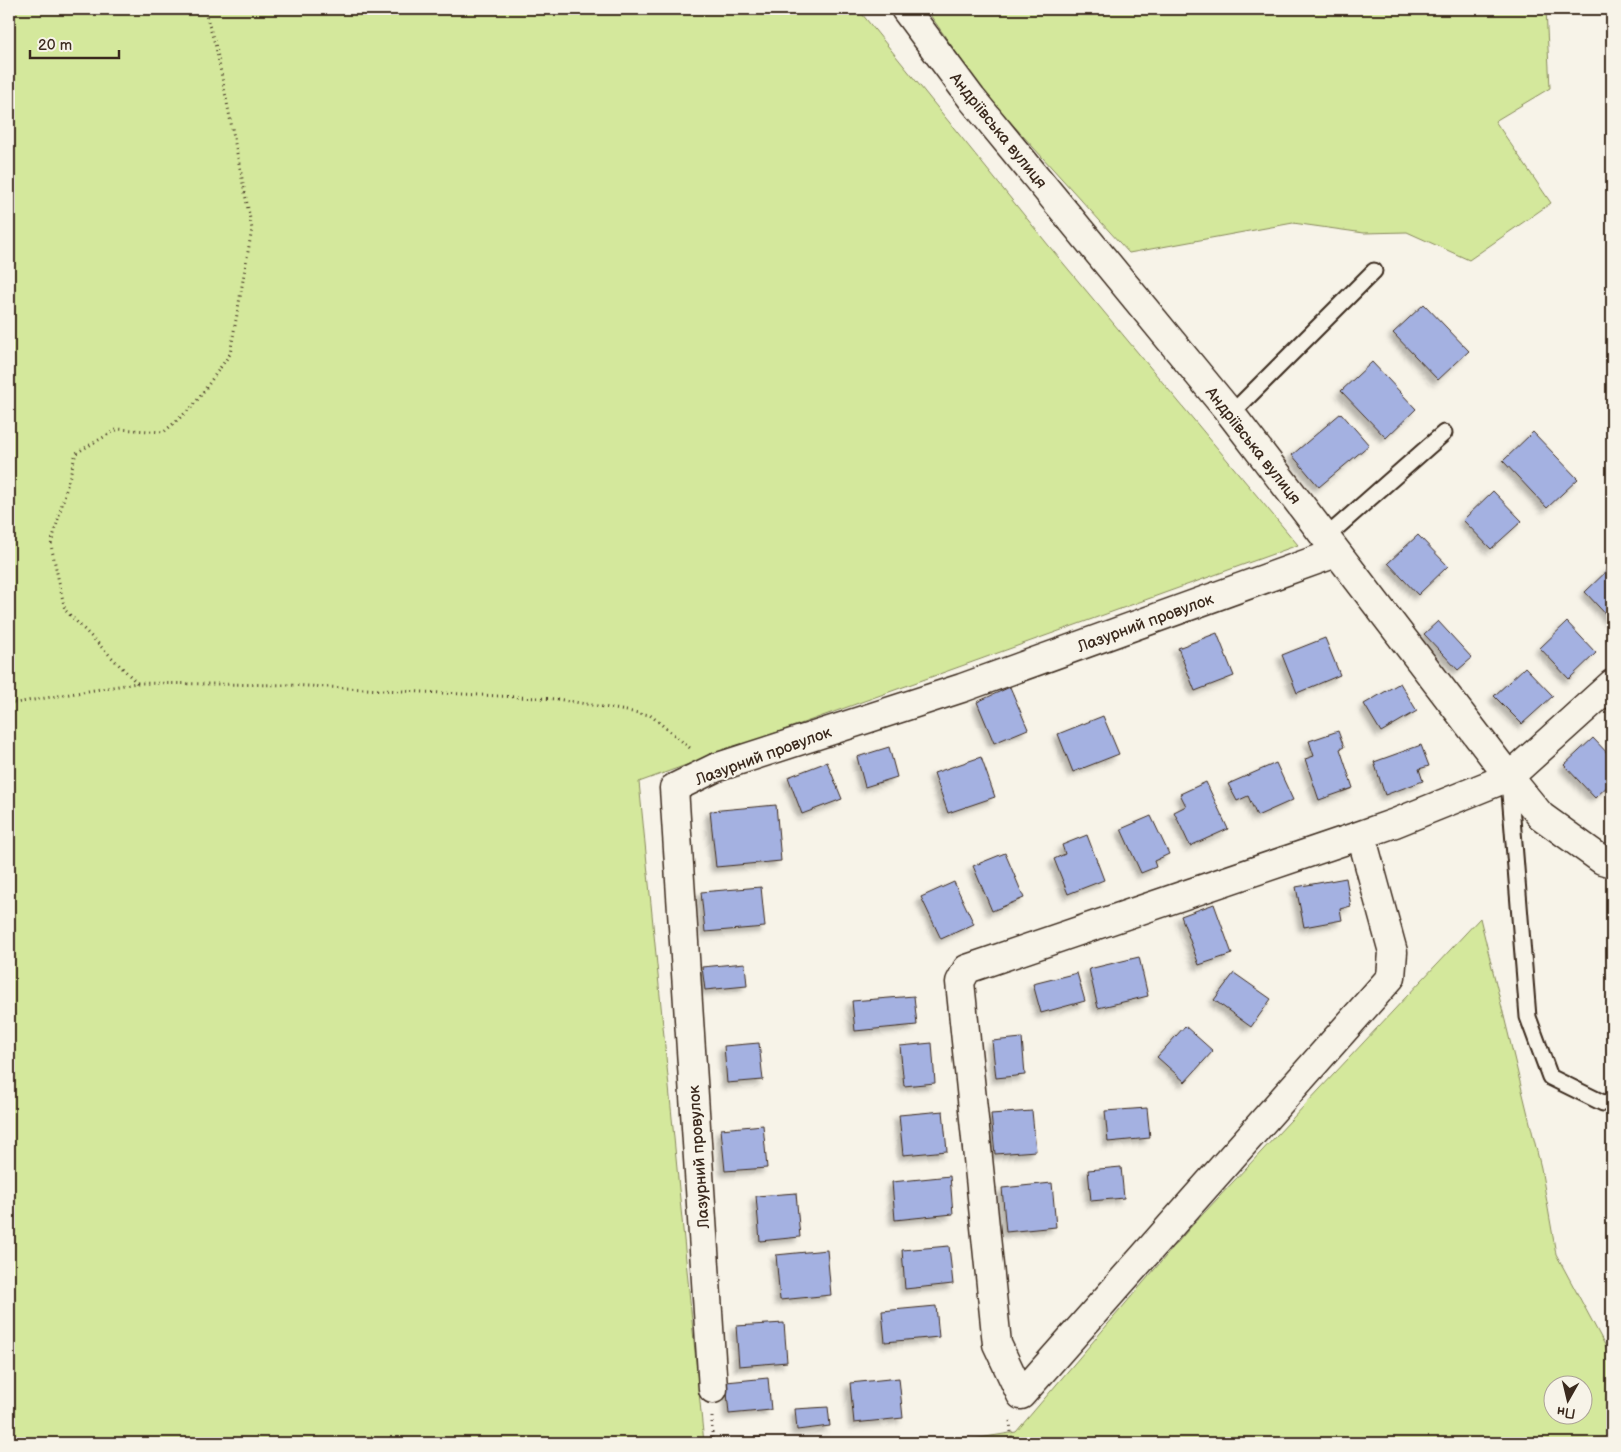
<svg xmlns="http://www.w3.org/2000/svg" width="1621" height="1452" font-family="'Balsamiq Sans',sans-serif">
<style>
.green{fill:#d4e89c;stroke:#88895d;fill-rule:evenodd}
.building{fill:#a4b1e1;stroke:#3b2a1e;filter:url(#shadow)}
.lines{fill:none;stroke-linecap:round;stroke-linejoin:round}
.lane-casing{stroke:#3b2a1e;stroke-width:19}
.street-casing{stroke:#3b2a1e;stroke-width:31}
.path{stroke:#3b2a1e;stroke-width:3;stroke-dasharray:1 4;stroke-linecap:butt}
.lane{stroke:#f7f3e8;stroke-width:15}
.street{stroke:#f7f3e8;stroke-width:28}
.labels{text-anchor:middle;stroke-width:4;stroke-linejoin:round;paint-order:stroke}
.street-label{font-size:16px;fill:#3b2a1e;stroke:#f7f3e8}
</style>
<defs>
<filter id="shadow"><feDropShadow dx="-4.5" dy="4.5" stdDeviation="2.5" flood-color="#0004"/></filter>
</defs>
<rect width="100%" height="100%" fill="#f7f3e8"/>
<filter id="ink" filterUnits="userSpaceOnUse"><feTurbulence type="fractalNoise" baseFrequency=".02" numOctaves="2"/><feDisplacementMap in="SourceGraphic" scale="10" xChannelSelector="R" yChannelSelector="G"/><feConvolveMatrix kernelMatrix="1 2 1 2 8 2 1 2 1" color-interpolation-filters="sRGB"/></filter>
<g filter="url(#ink)">
<!-- green -->
<path class="green" d="M9,9H858L1049,246L1298,545L639,782L704,1443H9Z
M926,9H1546L1550,88L1495,121L1551,203L1469,260L1407,232L1364,233L1293,223L1129,253L985,94Z
M1480,918L1541,1168L1556,1254L1612,1358V1443H949L1016,1432L1189,1229ZM1554,1384H1584V1414H1554Z"/>
<!-- building -->
<path class="building" d="M1424,304L1469,351L1438,380L1393,333Z
M1372,362L1416,409L1386,438L1341,391Z
M1341,413L1369,445L1319,487L1292,455Z
M1533,432L1578,479L1547,508L1503,461Z
M1493,491L1522,521L1491,549L1463,520Z
M1418,535L1448,566L1418,595L1388,563Z
M1612,566V621L1585,592Z
M1438,621L1472,658L1458,670L1424,634Z
M1567,622L1596,653L1569,679L1540,648Z
M1217,633L1234,676L1195,691L1178,648Z
M1325,638L1340,675L1297,693L1282,655Z
M1525,667L1553,696L1522,724L1494,696Z
M1400,683L1417,711L1381,732L1364,704Z
M1010,687L1028,729L994,743L977,702Z
M1103,716L1119,754L1073,772L1058,734Z
M1338,731L1344,747L1340,749L1353,788L1319,800L1305,759L1314,756L1309,741Z
M1593,738L1612,758V782L1595,798L1564,765Z
M1421,745L1429,766L1419,769L1423,781L1385,795L1374,762Z
M889,747L897,777L865,787L857,757Z
M981,757L995,797L948,813L934,773Z
M827,762L842,799L802,814L788,777Z
M1276,763L1293,800L1257,816L1248,796L1237,801L1228,784Z
M1206,782L1228,829L1190,846L1174,812L1186,806L1180,794Z
M776,805L781,861L716,867L710,811Z
M1151,816L1169,854L1154,861L1156,867L1141,873L1121,829Z
M1087,835L1104,880L1068,894L1054,859L1065,854L1062,845Z
M1005,853L1024,898L992,911L973,866Z
M1346,878L1351,906L1340,909L1342,920L1304,927L1296,887Z
M954,882L974,924L941,939L921,897Z
M761,887L765,927L705,932L701,892Z
M1214,904L1232,954L1199,965L1181,916Z
M1139,957L1148,996L1098,1008L1089,969Z
M745,963L747,986L705,990L702,967Z
M1077,973L1085,1001L1041,1013L1033,984Z
M1234,973L1271,999L1251,1027L1214,1000Z
M914,996L917,1025L855,1031L852,1001Z
M1185,1026L1213,1051L1185,1082L1157,1057Z
M1022,1038L1025,1075L996,1078L992,1041Z
M759,1043L763,1080L727,1083L724,1046Z
M932,1043L935,1083L904,1086L900,1046Z
M1147,1108L1150,1138L1108,1142L1105,1111Z
M943,1111L947,1151L903,1155L899,1115Z
M1032,1111L1036,1151L995,1154L991,1114Z
M763,1125L767,1168L725,1171L721,1129Z
M1121,1167L1124,1198L1091,1201L1088,1170Z
M950,1176L953,1214L895,1220L892,1182Z
M1052,1183L1056,1227L1006,1232L1002,1188Z
M796,1193L800,1237L760,1241L756,1196Z
M949,1246L953,1284L905,1289L902,1250Z
M827,1250L831,1295L780,1300L776,1255Z
M936,1306L939,1337L885,1342L882,1311Z
M784,1323L787,1362L739,1366L736,1326Z
M768,1378L771,1410L729,1414L726,1382Z
M899,1378L903,1418L854,1423L850,1383Z
M828,1407L830,1426L797,1430L795,1409Z
M760,1437L761,1443H728V1440Z"/>
<g class="lines">
<defs>
<path id="lane" d="M1231,414L1374,271
M1326,537L1444,433
M1509,781L1528,1017L1550,1077L1603,1103L1612,1102"/>
<path id="street" d="M905,9L972,99L1231,414L1509,777L1541,816L1602,860L1612,863
M1361,835L1393,952L1391,977L1021,1395L997,1344L960,982L967,969L1361,835L1395,823L1509,777L1612,684
M713,1389L674,788L715,768L962,688L1336,553"/>
</defs>
<!-- lane casing -->
<use href="#lane" class="lane-casing"/>
<!-- street casing -->
<use href="#street" class="street-casing"/>
<!-- path -->
<path class="path" d="M137,683L65,610L51,545L76,453L118,429L164,432L193,406L230,354L252,229L216,47L204,9
M9,702L15,703L137,683L288,685L557,699L650,715L690,748
M1010,1421L1012,1443
M712,1443V1416"/>
<!-- lane -->
<use href="#lane" class="lane"/>
<!-- street -->
<use href="#street" class="street"/>
</g>
</g>
<g class="labels">
<!-- street labels -->
<g class="street-label">
<text transform="translate(999 130) rotate(51)" y="6">Андріївська вулиця</text>
<text transform="translate(1254 445) rotate(52)" y="6">Андріївська вулиця</text>
<text transform="translate(1145 622) rotate(-20)" y="6">Лазурний провулок</text>
<text transform="translate(763 755) rotate(-20)" y="6">Лазурний провулок</text>
<text transform="translate(698 1157) rotate(-94)" y="6">Лазурний провулок</text>
</g>
</g>
<!-- margin -->
<rect width="1621" height="1452" fill="none" stroke="#f7f3e8" stroke-width="30"/>
<rect x="15" y="15" width="1591" height="1422" fill="none" stroke="#3b2a1e" stroke-width="2" filter="url(#ink)"/>
<!-- north arrow -->
<g transform="translate(1568 1400) rotate(188)"><circle r="24" fill="#f7f3e8" stroke="#aca397"/>
<path d="M0-4L9 19L0 12L-9 19Z" fill="#3b2a1e"/>
<text y="-8" font-size="14" font-weight="bold" text-anchor="middle" fill="#3b2a1e">Пн</text>
</g>
<!-- scale -->
<path d="M30 50v8h89v-8" fill="none" stroke="#3b2a1e" stroke-width="2.5"/>
<text x="38" y="50" font-size="15" fill="#3b2a1e" stroke="#f7f3e8" stroke-width="4" paint-order="stroke">20 m</text>
</svg>
